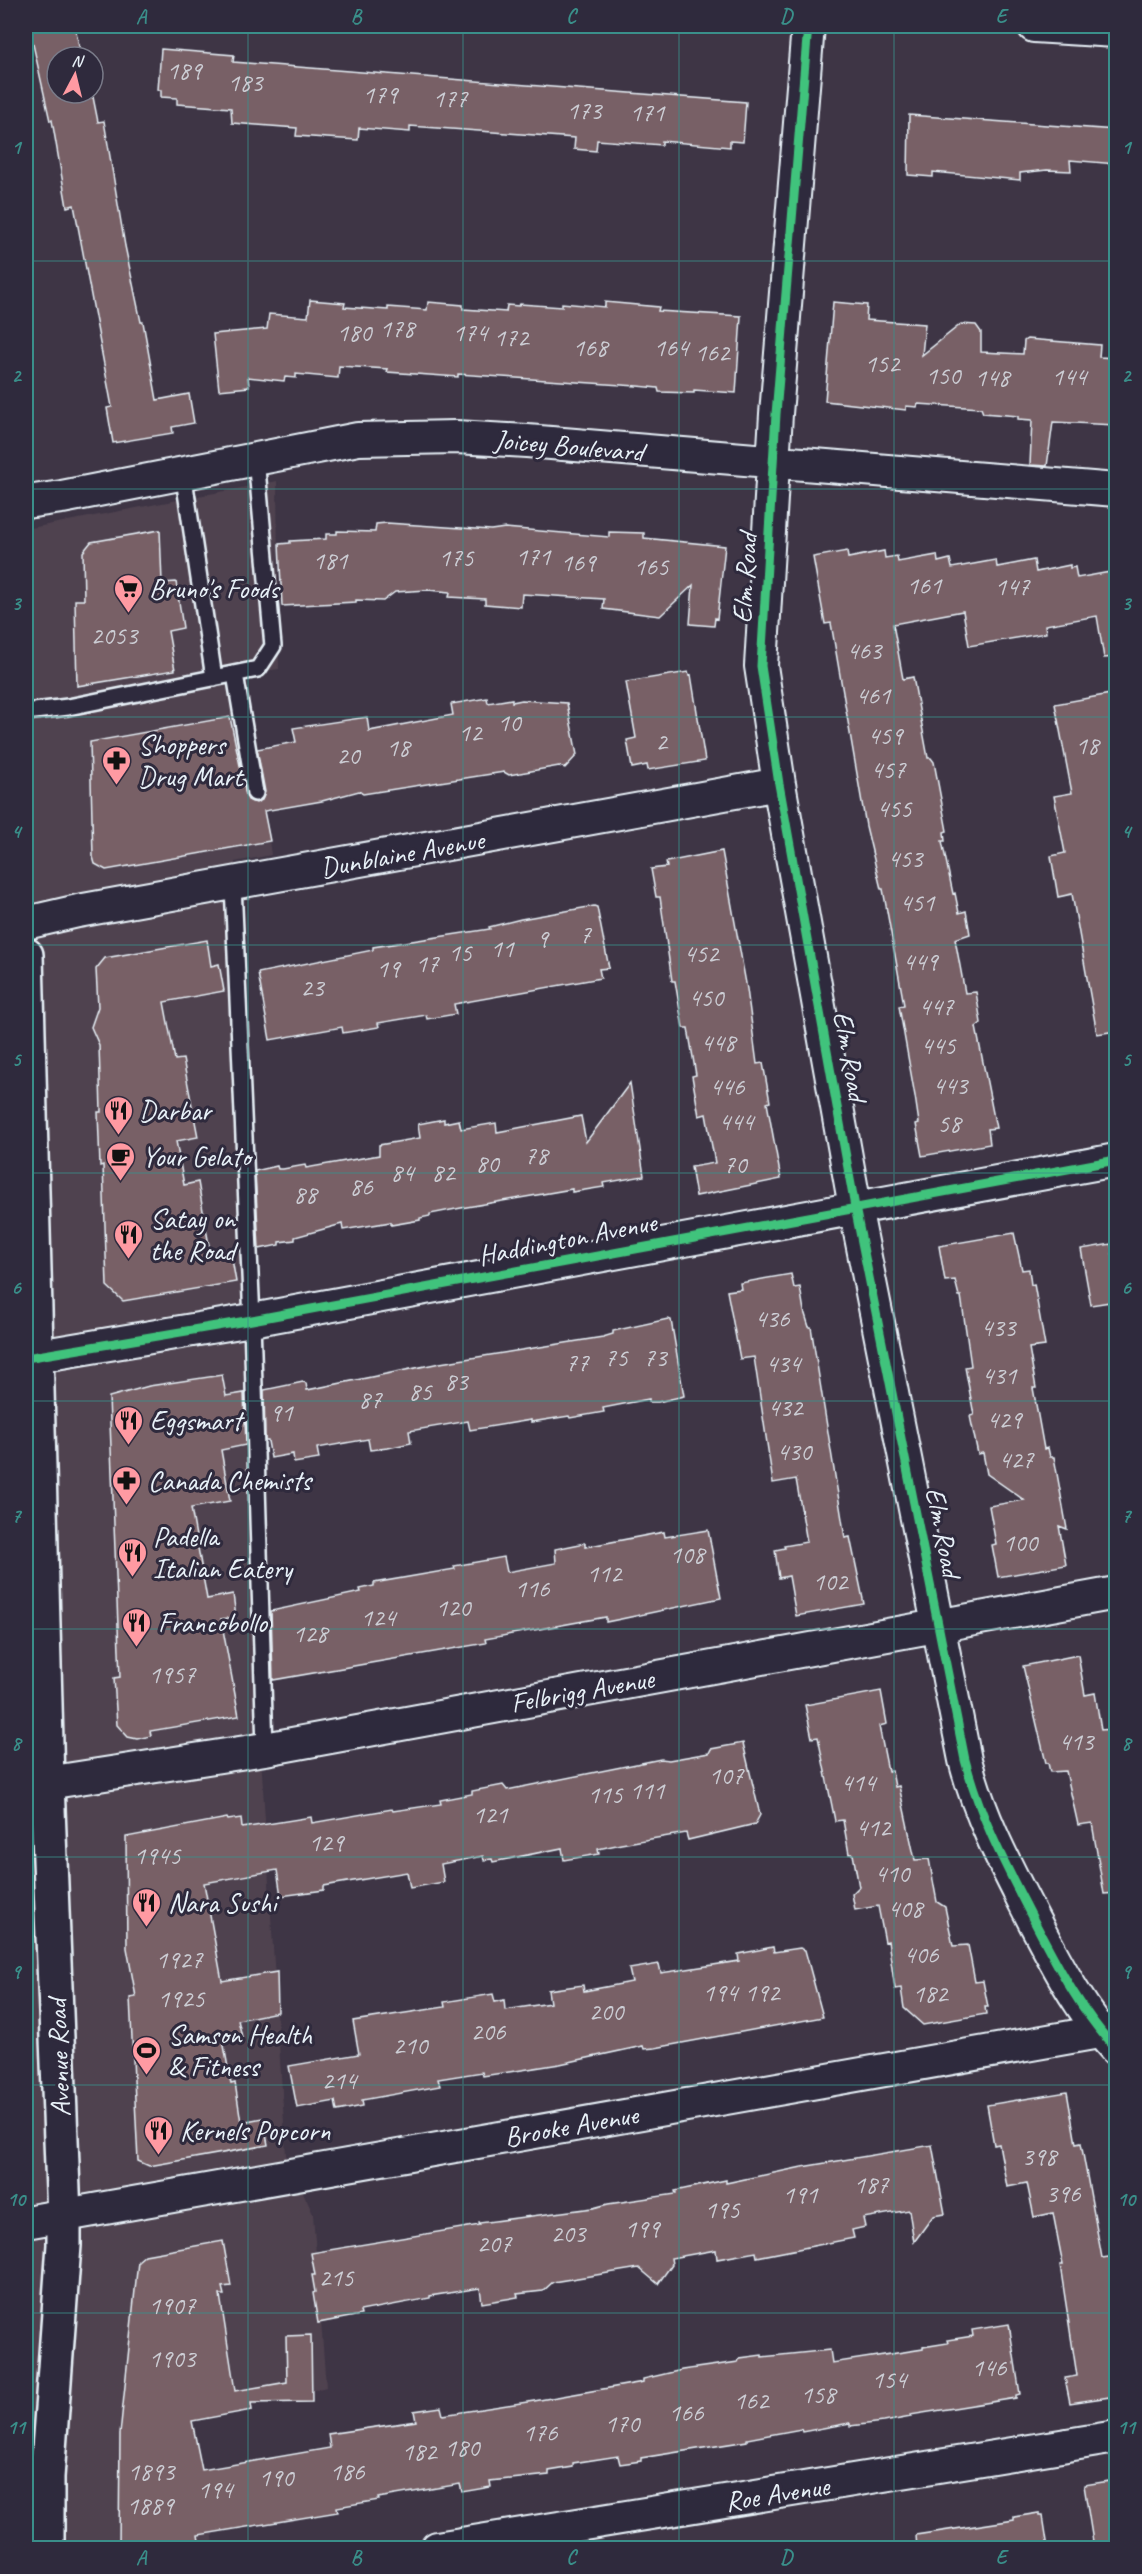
<svg xmlns="http://www.w3.org/2000/svg" width="1142" height="2574" font-family="Caveat,sans-serif">
<style>
.built{fill:#4f424f}
.building{fill:#786166;stroke:#e8f1f8;stroke-width:1.5}
.lines{fill:none;stroke-linecap:round;stroke-linejoin:round}
.service-casing{stroke:#e8f1f8;stroke-width:20}
.minor-casing{stroke:#e8f1f8;stroke-width:36}
.secondary-casing{stroke:#e8f1f8;stroke-width:38}
.service{stroke:#2f2a3d;stroke-width:15}
.minor{stroke:#2f2a3d;stroke-width:32}
.secondary{stroke:#2f2a3d;stroke-width:33}
.cycleway-casing{stroke:#2f2a3d;stroke-width:13}
.cycleway{stroke:#40c37c;stroke-width:9}
.grid{fill:none;stroke:#3a8f8a;stroke-width:1.5;stroke-opacity:0.55}
.labels{text-anchor:middle;stroke-width:6;stroke-linejoin:round;paint-order:stroke}
.number-label{font-size:26px;fill:#cccdd4}
.street-label{font-size:28px;fill:#e8f1f8;stroke:#2f2a3d}
.poi-label{font-size:28px;fill:#e8f1f8;stroke:#2f2a3d;text-anchor:start}
.neatline{fill:none;stroke:#3a8f8a;stroke-width:2}
.grid-label{font-size:20px;text-anchor:middle;font-weight:bold;fill:#3a8f8a}
</style>
<rect width="100%" height="100%" fill="#3e3545"/>
<filter id="ink" filterUnits="userSpaceOnUse"><feTurbulence type="fractalNoise" baseFrequency=".0167" numOctaves="2"/><feDisplacementMap in="SourceGraphic" scale="12" xChannelSelector="R" yChannelSelector="G"/><feConvolveMatrix kernelMatrix="1 2 1 2 8 2 1 2 1" color-interpolation-filters="sRGB"/></filter>
<g filter="url(#ink)">
<!-- built -->
<path class="built" d="M277,481L279,669L246,674L271,855L235,862V904L259,1724L286,2155L313,2214L326,2387L192,2421L215,2548H26V529Z"/>
<!-- building -->
<path class="building" d="M29,26H75L81,57H57V93H87L88,98L93,97L98,122L104,121L125,246L141,322H143L157,400L189,394L194,423L172,427L173,433L113,443L107,408L112,407L74,205L67,207L52,120L50,121Z
M161,49L234,55L233,62L746,102L743,142L730,141V147L662,141V145L597,140L596,151L574,149L575,138L410,126V132L359,128L358,140L296,136L297,128L232,123L231,108L177,104V98L161,97V90H158Z
M909,115L1116,130V164L1070,160L1071,171L1047,170L1020,173V180L933,172V177L908,175Z
M310,300L345,303L344,307L388,310V307L427,310L428,302L463,305V309L506,312L507,305L519,306L520,304L562,307V303L605,307V302L659,307L658,311L741,316L736,393L694,390V393L659,392L658,388L637,386L458,374V377L387,372L388,369L339,366L338,378L296,374V378L285,377L284,381L248,377L249,387L219,390L213,334L267,329L269,314L308,317Z
M833,302L867,305L866,320L925,324L922,355L961,324L976,325L981,332V352L1023,354L1024,341L1027,339L1100,345L1099,357L1116,358V425L1053,422L1047,466L1030,465L1032,420L1018,419V416L983,413L981,408L918,404L917,407L906,406V410L825,401Z
M387,523L491,530L505,528L609,537V532L644,533V538L725,546L717,619L715,618L714,626L690,624L693,585L660,616L603,609L604,599L522,594L521,607L485,604V599L449,597L450,592L428,590L395,592L383,601L356,600V602L282,606L279,544L290,543V541L326,539V534H337V531L375,532L376,524Z
M160,530L162,583L176,582L183,628L168,631L175,670L77,686L75,600H84L83,552L91,542Z
M847,551L848,558L884,551L885,558L897,556L898,562L937,555L938,562L950,559L952,568L996,560L997,567L1034,560L1036,572L1070,565V568L1075,567L1077,578L1116,571V657L1104,658L1097,616L1045,625L1046,633L969,646L963,611L893,624L903,679L913,677L928,758H931L934,762L947,831L944,832L945,841H942L953,894L955,893L959,913L966,911L970,934L955,939L965,993L976,992L981,1023L976,1027L996,1128L988,1129L990,1144L922,1156L916,1124L919,1123L915,1096L899,1006L904,1005L883,889H881L866,826L831,623L825,624L813,557Z
M688,672L689,676L691,675L705,761L648,770L647,765L632,768L627,740L636,738L626,682Z
M1116,693V1031L1097,1034L1072,894L1058,897L1051,856L1065,853L1054,796L1072,793L1055,704Z
M487,698L488,703L512,699V702L522,700L567,703L577,755L565,768L559,766L509,775L504,772L363,794L359,791L322,801L264,811L270,841L106,870L95,864L93,857L90,742L230,717L246,795L248,800L256,803L262,800L265,792L257,749L296,742L293,728L367,717L369,731L453,715L451,704Z
M722,851L747,989L757,1064L763,1063L770,1102L767,1103L781,1179L696,1196L691,1167L715,1163L706,1114L699,1116L692,1076L696,1075L688,1028H683L675,981H672L660,897H656L651,869L667,867L666,862Z
M594,906L597,907L609,968L599,969L601,978L454,1004L456,1014L427,1019L426,1015L378,1023L379,1027L343,1033L342,1027L270,1040L258,973L373,950V947L490,929L489,927L521,919Z
M207,940L211,966L219,964L224,991L164,1002L175,1060L183,1059L198,1137L176,1141L184,1185L198,1182L211,1257L231,1253L236,1282L123,1301L107,1286L103,1165L100,1166L98,1112H101L99,1045L91,1027L98,1007L96,969L105,958Z
M630,1083L644,1176L603,1183L604,1187L572,1192V1189L461,1208L430,1214V1216L420,1218V1220L391,1225V1222L343,1230L342,1224L295,1237V1240L279,1242V1245L259,1249L255,1171L277,1166L278,1169H283L305,1165L306,1168L379,1155V1145L420,1138L418,1124L444,1119V1123L459,1120L461,1129L496,1123L497,1132L581,1116L586,1142Z
M1014,1233L1022,1270L1029,1269L1031,1285L1034,1284L1045,1346L1029,1348L1036,1388H1033L1044,1449L1048,1448L1050,1457H1054L1067,1529L1059,1526L1066,1565L998,1577L992,1545L996,1544L989,1506L1024,1500L987,1474L983,1453L978,1454L970,1416L974,1415L965,1367L971,1366L961,1296H959L955,1280L945,1281L939,1246Z
M1111,1244L1116,1277V1301L1091,1305L1081,1249Z
M791,1274L794,1288L800,1287L804,1311L809,1327H811L845,1538L850,1537L864,1604L796,1616L789,1576L779,1578L775,1550L785,1548L784,1546L807,1542L796,1479L773,1483L754,1357L740,1359L727,1291L741,1289L740,1283Z
M668,1319L671,1320L684,1396L658,1402H649V1399L603,1408L604,1412L570,1418L569,1416L531,1422V1420L470,1430L468,1421L409,1431L411,1443L388,1448L370,1450L368,1439L317,1448L319,1459L294,1463L293,1454L271,1458L268,1441H265L264,1390L303,1382L306,1383L307,1390L440,1363L603,1337L613,1334V1331Z
M222,1375L226,1396L244,1393L246,1445L221,1450L230,1501L191,1508L207,1599L233,1594L236,1617L221,1619L239,1716L150,1731L151,1736L137,1739L128,1737L117,1725L114,1678L120,1677L109,1397L149,1386Z
M708,1530L721,1598L621,1619L606,1622V1617L485,1639L486,1643L273,1680L271,1611L361,1592L360,1589L374,1586V1583L455,1569L454,1566L504,1557L507,1572L556,1563L555,1549L585,1543V1547L664,1532L665,1537Z
M1078,1655L1085,1695L1095,1693L1101,1730L1110,1729L1116,1767V1893L1104,1894L1092,1823L1078,1825L1066,1771L1050,1772L1048,1763H1046L1023,1666Z
M881,1691L887,1724L879,1726L888,1771H892L895,1787L899,1786L915,1860L929,1859L937,1902L945,1907L953,1946L968,1945L975,1982L983,1981L988,2007H985L986,2014L923,2025L904,2008L901,1988L895,1989L888,1941L885,1942L878,1906L855,1910L852,1894L859,1887L853,1854H849L843,1820L835,1821L818,1737L812,1738L805,1705Z
M743,1743L760,1815L755,1824L688,1840L686,1833L621,1844L598,1849L599,1854L564,1860L562,1848L493,1862L492,1859L484,1860L483,1856L441,1864L444,1882L410,1888L407,1872L324,1886V1890L281,1896L277,1870L204,1883L222,1981L277,1972L278,2012L238,2020L242,2037L223,2040L231,2084L235,2083L241,2122L263,2118L268,2145L149,2166L138,2161L130,1998L136,1997L127,1948L126,1837L227,1818L228,1820L241,1818L242,1828L311,1817L312,1823L392,1809L393,1811L441,1804L440,1800L472,1794V1791L503,1785L507,1790L661,1759L669,1760L709,1753L711,1749Z
M773,1947L774,1952L800,1948L805,1950L823,2017L655,2048L644,2049L643,2046L560,2064L483,2076L482,2072L438,2079L440,2086L362,2100L363,2106L337,2111L335,2101L297,2108L289,2066L359,2054L353,2021L445,2007L444,2002L493,1994L495,2002L504,2000L505,2010L550,2003L548,1990L583,1985L584,1991L632,1982L629,1969L659,1964L661,1973L739,1961L738,1954Z
M1067,2092L1076,2144L1081,2143L1102,2258L1116,2256V2396L1070,2403L1065,2378L1077,2376L1060,2265H1063L1053,2213L1034,2217L1027,2183L1007,2187L999,2144L994,2145L987,2105Z
M932,2145L945,2214L933,2216L914,2242L909,2210L863,2218L865,2227L852,2230L854,2238L757,2257L756,2252L717,2259L716,2250L671,2258L672,2264L658,2284L639,2268L553,2282L543,2291L517,2294L518,2297L482,2303L480,2288L430,2296V2298L360,2311L361,2315L318,2323L313,2293L315,2292L312,2275H315L311,2253L480,2225L479,2223L593,2208L608,2204L676,2194L675,2191L726,2180V2183L802,2167Z
M223,2241L231,2286L222,2287L224,2295H220L235,2391L287,2382L286,2336L311,2335L312,2402L251,2403L252,2410L192,2421L202,2470L330,2448L328,2434L416,2421L414,2411L441,2407L443,2415L534,2401L643,2382V2379L682,2370L738,2362L740,2358L762,2355V2357L830,2350L832,2363L923,2349V2347L948,2343L947,2340L973,2336L972,2330L1009,2324L1020,2394L1016,2395V2398L910,2415L911,2417L884,2422L850,2426V2423L802,2432L801,2429L747,2439V2441L641,2458V2461L620,2464L618,2456L573,2463V2467L549,2471V2475L490,2481L491,2487L462,2492L460,2484L378,2498L379,2500L337,2507L338,2512L198,2535L200,2547L119,2548L120,2434L138,2261L145,2255Z
M1116,2480V2548H1094L1084,2485Z
M1039,2513V2516H1043L1048,2548H917L916,2535L1014,2520V2517Z"/>
<g class="lines">
<defs>
<path id="service" d="M183,472L214,678
M235,674L255,793
M26,712L68,707L258,669L273,646L256,458
M233,885L252,1320L265,1749"/>
<path id="minor" d="M808,26L776,414L761,666L779,784L855,1207L965,1760C981,1820 1005,1864 1033,1919C1058,1966 1079,2009 1116,2049
M1034,26L1116,31
M26,502L62,497L358,439L456,437L527,441L1116,490
M26,923L78,911L779,784
M26,1358L252,1320L1116,1160
M47,1783L265,1749L1116,1593
M26,2222L1116,2029
M437,2548L1116,2437"/>
<path id="secondary" d="M26,955L47,1783L64,2216V2245L47,2477V2548"/>
</defs>
<!-- service casing -->
<use href="#service" class="service-casing"/>
<!-- minor casing -->
<use href="#minor" class="minor-casing"/>
<!-- secondary casing -->
<use href="#secondary" class="secondary-casing"/>
<!-- service -->
<use href="#service" class="service"/>
<!-- minor -->
<use href="#minor" class="minor"/>
<!-- secondary -->
<use href="#secondary" class="secondary"/>
<defs>
<path id="cycleway" d="M808,26L776,414L761,666L779,784L855,1207L965,1760C981,1820 1005,1864 1033,1919C1058,1966 1079,2009 1116,2049
M26,1358L252,1320L1116,1160"/>
</defs>
<!-- cycleway casing -->
<use href="#cycleway" class="cycleway-casing"/>
<!-- cycleway -->
<use href="#cycleway" class="cycleway"/>
</g>
</g>
<!-- grid -->
<path class="grid" d="M248,26V2548M463,26V2548M679,26V2548M894,26V2548M26,261H1116M26,489H1116M26,717H1116M26,945H1116M26,1173H1116M26,1401H1116M26,1629H1116M26,1857H1116M26,2085H1116M26,2313H1116"/>
<!-- icons -->
<defs>
<symbol id="supermarket-pin" viewBox="-11 -11 22 30"><path d="M0 17L-7.5 6A9.5 9.5 0 1 1 7.5 6Z" fill="#ff9aa2" stroke="#2f2a3d"/><path d="M-6-5.5h2.5l.6 2H6L4.5 2H-2.5L-4.4-4H-6ZM-1.5 3.2a1.3 1.3 0 1 0 .1 0ZM3 3.2a1.3 1.3 0 1 0 .1 0Z" fill="#111"/></symbol>
<symbol id="pharmacy-pin" viewBox="-11 -11 22 30"><path d="M0 17L-7.5 6A9.5 9.5 0 1 1 7.5 6Z" fill="#ff9aa2" stroke="#2f2a3d"/><path d="M-2-6h4v4h4v4h-4v4h-4v-4h-4v-4h4Z" fill="#111"/></symbol>
<symbol id="restaurant-pin" viewBox="-11 -11 22 30"><path d="M0 17L-7.5 6A9.5 9.5 0 1 1 7.5 6Z" fill="#ff9aa2" stroke="#2f2a3d"/><path d="M-5-6h1v4h1v-4h1v4h1v-4h1v5L-1.5 .5V6h-2V.5L-5-1ZM5-6V6H3V1.5H1.5Q1.5-4 5-6Z" fill="#111"/></symbol>
<symbol id="cafe-pin" viewBox="-11 -11 22 30"><path d="M0 17L-7.5 6A9.5 9.5 0 1 1 7.5 6Z" fill="#ff9aa2" stroke="#2f2a3d"/><path d="M-5.5-4.5H6V0H3Q3 3.5 0 3.5H-2.5Q-5.5 3.5-5.5 0ZM3-3.2v2h1.7v-2ZM-6 4.5H4V6H-6Z" fill="#111"/></symbol>
<symbol id="stadium-pin" viewBox="-11 -11 22 30"><path d="M0 17L-7.5 6A9.5 9.5 0 1 1 7.5 6Z" fill="#ff9aa2" stroke="#2f2a3d"/><path d="M0-5a6.5 5 0 1 0 0 10a6.5 5 0 1 0 0-10ZM-3.5-1.8h7v3.6h-7Z" fill="#111"/></symbol>
</defs>
<g fill-rule="evenodd">
<use href="#supermarket-pin" x="112" y="572" width="33" height="45"/>
<use href="#pharmacy-pin" x="100" y="744" width="33" height="45"/>
<use href="#restaurant-pin" x="102" y="1094" width="33" height="45"/>
<use href="#cafe-pin" x="104" y="1140" width="33" height="45"/>
<use href="#restaurant-pin" x="112" y="1218" width="33" height="45"/>
<use href="#restaurant-pin" x="112" y="1404" width="33" height="45"/>
<use href="#pharmacy-pin" x="110" y="1464" width="33" height="45"/>
<use href="#restaurant-pin" x="116" y="1536" width="33" height="45"/>
<use href="#restaurant-pin" x="120" y="1606" width="33" height="45"/>
<use href="#restaurant-pin" x="130" y="1886" width="33" height="45"/>
<use href="#stadium-pin" x="130" y="2034" width="33" height="45"/>
<use href="#restaurant-pin" x="142" y="2114" width="33" height="45"/>
</g>
<g class="labels">
<!-- number labels -->
<g class="number-label">
<text x="184" y="79">189</text>
<text x="245" y="91">183</text>
<text x="380" y="103">179</text>
<text x="450" y="107">177</text>
<text x="584" y="119">173</text>
<text x="647" y="121">171</text>
<text x="397" y="337">178</text>
<text x="354" y="341">180</text>
<text x="470" y="341">174</text>
<text x="511" y="346">172</text>
<text x="590" y="356">168</text>
<text x="671" y="356">164</text>
<text x="712" y="361">162</text>
<text x="882" y="372">152</text>
<text x="943" y="384">150</text>
<text x="1069" y="385">144</text>
<text x="992" y="386">148</text>
<text x="533" y="565">171</text>
<text x="456" y="566">175</text>
<text x="330" y="569">181</text>
<text x="578" y="571">169</text>
<text x="651" y="575">165</text>
<text x="924" y="594">161</text>
<text x="1012" y="595">147</text>
<text x="114" y="644">2053</text>
<text x="864" y="659">463</text>
<text x="873" y="704">461</text>
<text x="509" y="731">10</text>
<text x="470" y="741">12</text>
<text x="885" y="744">459</text>
<text x="661" y="750">2</text>
<text x="1087" y="754">18</text>
<text x="398" y="756">18</text>
<text x="348" y="764">20</text>
<text x="888" y="778">457</text>
<text x="894" y="817">455</text>
<text x="905" y="867">453</text>
<text x="917" y="911">451</text>
<text x="585" y="943">7</text>
<text x="542" y="947">9</text>
<text x="502" y="957">11</text>
<text x="460" y="961">15</text>
<text x="701" y="962">452</text>
<text x="920" y="970">449</text>
<text x="427" y="972">17</text>
<text x="388" y="977">19</text>
<text x="312" y="996">23</text>
<text x="706" y="1006">450</text>
<text x="936" y="1015">447</text>
<text x="718" y="1051">448</text>
<text x="938" y="1054">445</text>
<text x="950" y="1094">443</text>
<text x="727" y="1095">446</text>
<text x="736" y="1130">444</text>
<text x="949" y="1132">58</text>
<text x="536" y="1164">78</text>
<text x="487" y="1172">80</text>
<text x="735" y="1173">70</text>
<text x="402" y="1181">84</text>
<text x="443" y="1181">82</text>
<text x="361" y="1195">86</text>
<text x="305" y="1203">88</text>
<text x="772" y="1327">436</text>
<text x="998" y="1336">433</text>
<text x="616" y="1366">75</text>
<text x="655" y="1366">73</text>
<text x="577" y="1371">77</text>
<text x="783" y="1372">434</text>
<text x="999" y="1384">431</text>
<text x="456" y="1390">83</text>
<text x="420" y="1400">85</text>
<text x="370" y="1408">87</text>
<text x="785" y="1416">432</text>
<text x="281" y="1421">91</text>
<text x="1004" y="1428">429</text>
<text x="794" y="1460">430</text>
<text x="1016" y="1468">427</text>
<text x="1020" y="1551">100</text>
<text x="687" y="1563">108</text>
<text x="604" y="1582">112</text>
<text x="830" y="1590">102</text>
<text x="532" y="1597">116</text>
<text x="453" y="1616">120</text>
<text x="378" y="1626">124</text>
<text x="310" y="1642">128</text>
<text x="172" y="1683">1957</text>
<text x="1076" y="1750">413</text>
<text x="726" y="1784">107</text>
<text x="858" y="1791">414</text>
<text x="647" y="1799">111</text>
<text x="605" y="1803">115</text>
<text x="490" y="1823">121</text>
<text x="873" y="1836">412</text>
<text x="326" y="1851">129</text>
<text x="157" y="1864">1945</text>
<text x="892" y="1882">410</text>
<text x="905" y="1917">408</text>
<text x="921" y="1963">406</text>
<text x="179" y="1968">1927</text>
<text x="720" y="2001">194</text>
<text x="762" y="2001">192</text>
<text x="930" y="2002">182</text>
<text x="181" y="2007">1925</text>
<text x="606" y="2020">200</text>
<text x="488" y="2040">206</text>
<text x="410" y="2054">210</text>
<text x="339" y="2089">214</text>
<text x="1039" y="2165">398</text>
<text x="871" y="2193">187</text>
<text x="1063" y="2202">396</text>
<text x="800" y="2203">191</text>
<text x="722" y="2218">195</text>
<text x="642" y="2237">199</text>
<text x="568" y="2242">203</text>
<text x="494" y="2252">207</text>
<text x="336" y="2286">215</text>
<text x="172" y="2314">1907</text>
<text x="172" y="2367">1903</text>
<text x="989" y="2376">146</text>
<text x="889" y="2388">154</text>
<text x="818" y="2403">158</text>
<text x="751" y="2409">162</text>
<text x="686" y="2421">166</text>
<text x="622" y="2432">170</text>
<text x="540" y="2441">176</text>
<text x="462" y="2456">180</text>
<text x="419" y="2460">182</text>
<text x="151" y="2480">1893</text>
<text x="347" y="2480">186</text>
<text x="276" y="2486">190</text>
<text x="215" y="2498">194</text>
<text x="150" y="2514">1889</text>
</g>
<!-- street labels -->
<g class="street-label">
<text transform="translate(569 445) rotate(5)" y="10">Joicey Boulevard</text>
<text transform="translate(744 578) rotate(-86)" y="10">Elm Road</text>
<text transform="translate(402 853) rotate(-10)" y="10">Dunblaine Avenue</text>
<text transform="translate(851 1056) rotate(80)" y="10">Elm Road</text>
<text transform="translate(567 1238) rotate(-11)" y="10">Haddington Avenue</text>
<text transform="translate(944 1532) rotate(79)" y="10">Elm Road</text>
<text transform="translate(582 1690) rotate(-10)" y="10">Felbrigg Avenue</text>
<text transform="translate(58 2058) rotate(-92)" y="10">Avenue Road</text>
<text transform="translate(571 2125) rotate(-10)" y="10">Brooke Avenue</text>
<text transform="translate(777 2493) rotate(-9)" y="10">Roe Avenue</text>
</g>
<!-- poi labels -->
<g class="poi-label">
<text x="149" y="598">Bruno's Foods</text>
<text x="138" y="754">Shoppers<tspan x="138" dy="32">Drug Mart</tspan></text>
<text x="139" y="1120">Darbar</text>
<text x="142" y="1166">Your Gelato</text>
<text x="150" y="1228">Satay on<tspan x="150" dy="32">the Road</tspan></text>
<text x="150" y="1430">Eggsmart</text>
<text x="148" y="1490">Canada Chemists</text>
<text x="153" y="1546">Padella<tspan x="153" dy="32">Italian Eatery</tspan></text>
<text x="158" y="1632">Francobollo</text>
<text x="168" y="1912">Nara Sushi</text>
<text x="168" y="2044">Samson Health<tspan x="168" dy="32">&amp; Fitness</tspan></text>
<text x="180" y="2140">Kernels Popcorn</text>
</g>
</g>
<!-- margin -->
<rect width="1142" height="2574" fill="none" stroke="#2f2a3d" stroke-width="66"/>
<!-- north arrow -->
<g transform="translate(75 75) rotate(7)"><circle r="28" fill="#2f2a3d" stroke="#797a88" stroke-width="1.5"/>
<path d="M0-4.5L10 22L0 15L-10 22Z" fill="#ff9aa2"/>
<text y="-9" font-size="16" font-weight="bold" text-anchor="middle" fill="#e8f1f8">N</text>
</g>
<rect x="33" y="33" width="1076" height="2508" class="neatline"/>
<g class="grid-label">
<text x="141" y="23">A</text>
<text x="356" y="23">B</text>
<text x="571" y="23">C</text>
<text x="786" y="23">D</text>
<text x="1001" y="23">E</text>
<text x="16" y="154">1</text>
<text x="1126" y="154">1</text>
<text x="16" y="382">2</text>
<text x="1126" y="382">2</text>
<text x="16" y="610">3</text>
<text x="1126" y="610">3</text>
<text x="16" y="838">4</text>
<text x="1126" y="838">4</text>
<text x="16" y="1066">5</text>
<text x="1126" y="1066">5</text>
<text x="16" y="1294">6</text>
<text x="1126" y="1294">6</text>
<text x="16" y="1522">7</text>
<text x="1126" y="1522">7</text>
<text x="16" y="1750">8</text>
<text x="1126" y="1750">8</text>
<text x="16" y="1978">9</text>
<text x="1126" y="1978">9</text>
<text x="16" y="2206">10</text>
<text x="1126" y="2206">10</text>
<text x="16" y="2434">11</text>
<text x="1126" y="2434">11</text>
<text x="141" y="2564">A</text>
<text x="356" y="2564">B</text>
<text x="571" y="2564">C</text>
<text x="786" y="2564">D</text>
<text x="1001" y="2564">E</text>
</g>
</svg>
